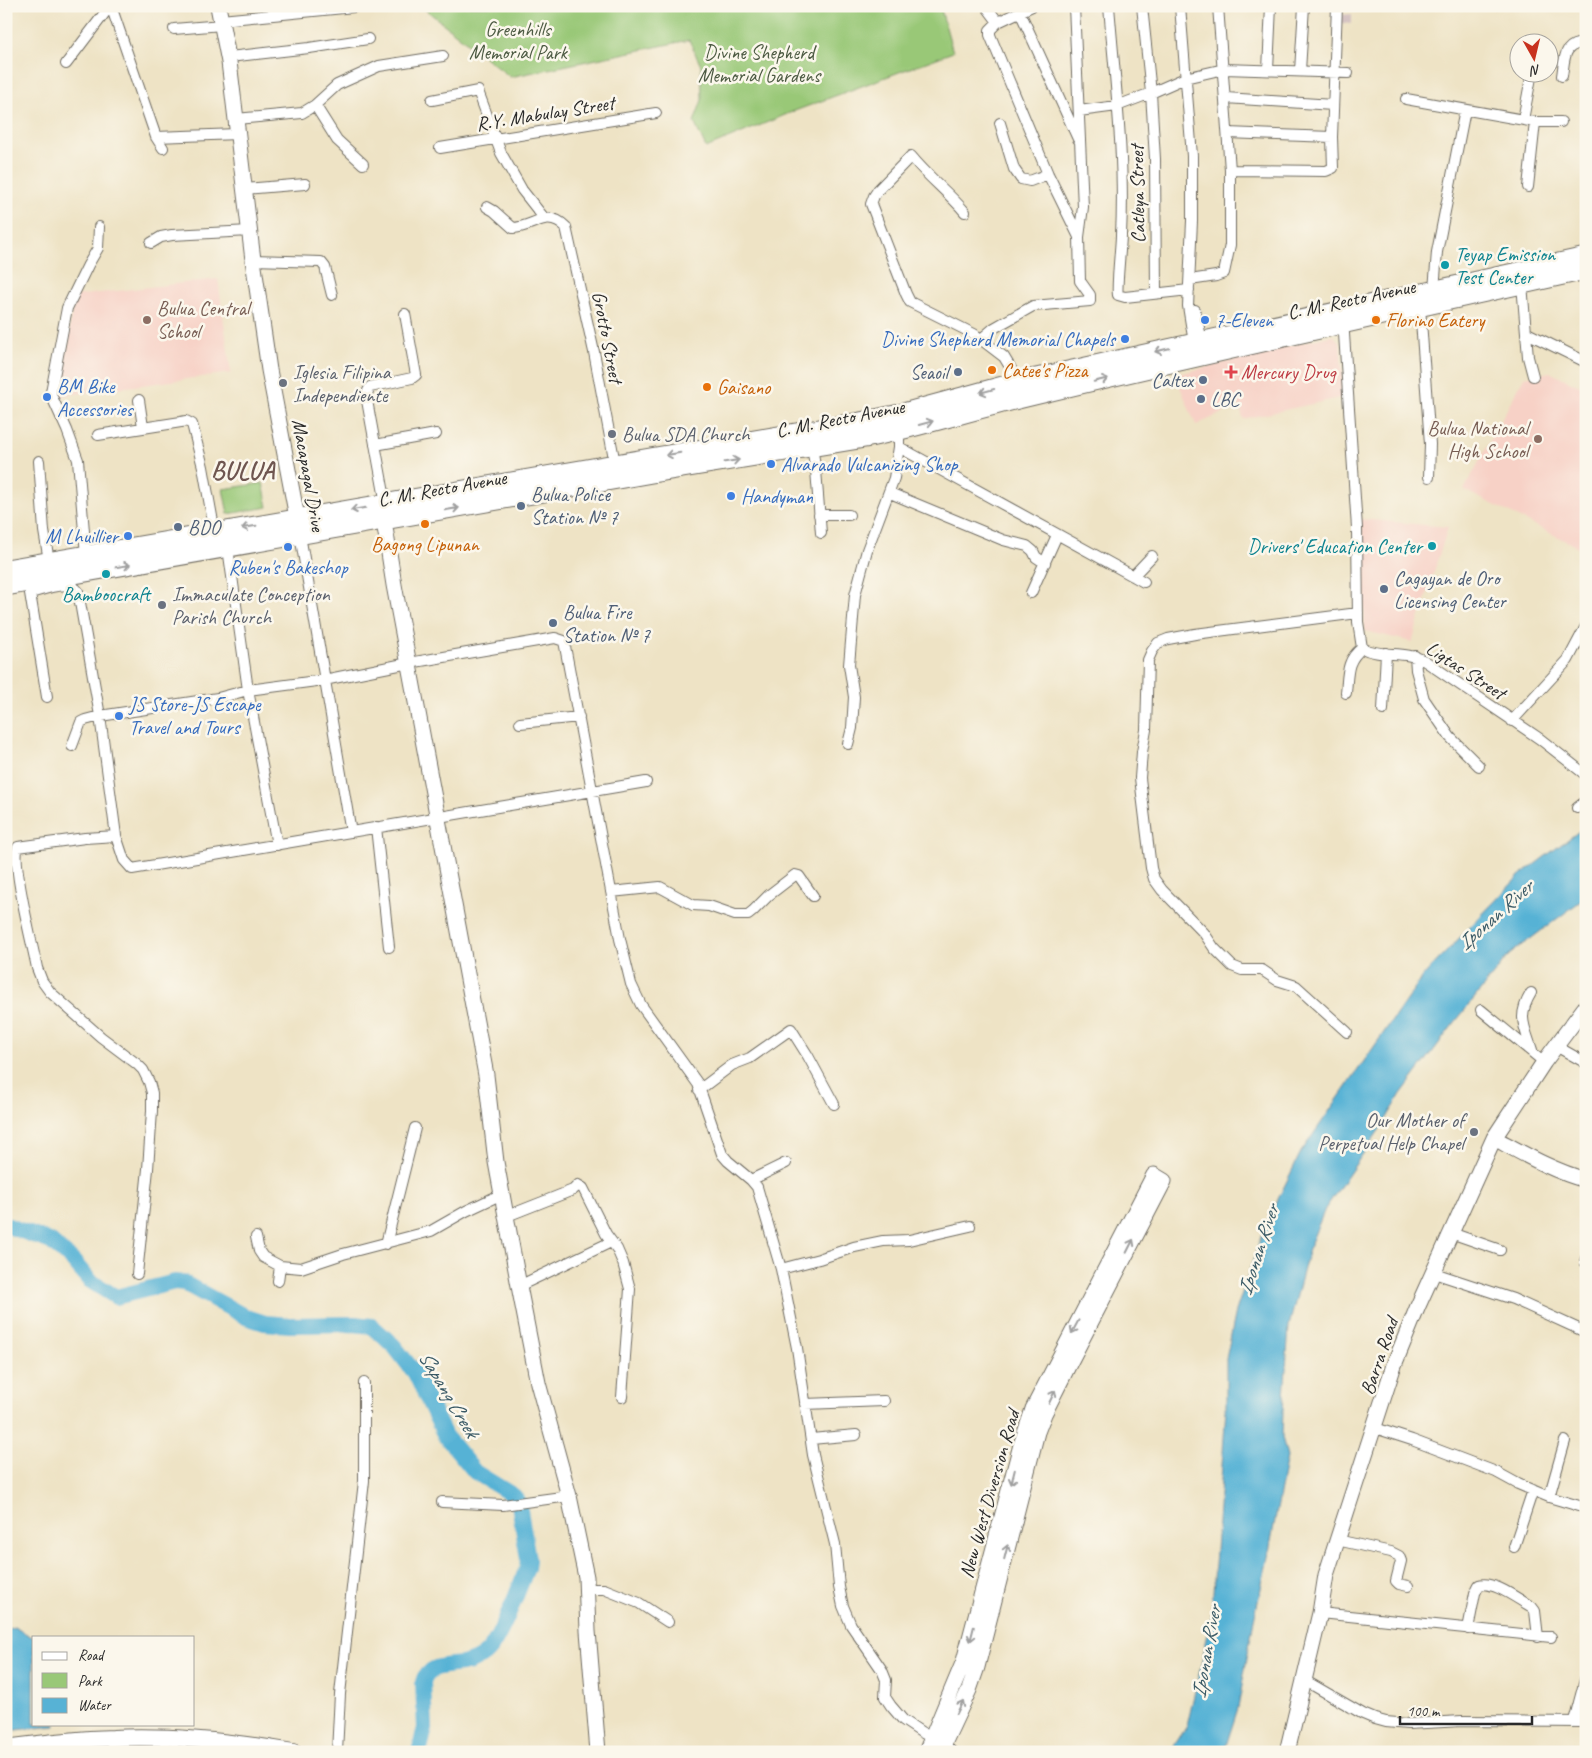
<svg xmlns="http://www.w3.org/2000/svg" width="1592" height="1758" font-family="Caveat,sans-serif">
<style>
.built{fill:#f7d1c6}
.industrial{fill:#d2bfbf}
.green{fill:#99c877;stroke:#627a51}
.water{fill:#57b2d5;stroke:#416e80}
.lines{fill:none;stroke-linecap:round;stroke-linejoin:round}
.river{stroke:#57b2d5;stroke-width:16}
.street-casing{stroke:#6f6b61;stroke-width:12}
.secondary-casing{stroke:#6f6b61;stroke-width:17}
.primary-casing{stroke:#6f6b61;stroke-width:18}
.highway-casing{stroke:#6f6b61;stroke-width:21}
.street{stroke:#fff;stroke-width:10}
.secondary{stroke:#fff;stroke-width:15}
.primary{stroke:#fff;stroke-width:16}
.highway{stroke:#fff;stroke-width:19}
.oneway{stroke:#a0a0a0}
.culture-dot{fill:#0f9aa8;stroke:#fbf7ec;stroke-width:2}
.education-dot{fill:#8d6e63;stroke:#fbf7ec;stroke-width:2}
.shop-dot{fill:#3f7fe0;stroke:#fbf7ec;stroke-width:2}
.food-dot{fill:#e8710a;stroke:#fbf7ec;stroke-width:2}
.service-dot{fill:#5c6f8a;stroke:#fbf7ec;stroke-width:2}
.health-dot{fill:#e0444e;stroke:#fbf7ec;stroke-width:2}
.worship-dot{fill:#6b7280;stroke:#fbf7ec;stroke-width:2}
.labels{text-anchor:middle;stroke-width:5;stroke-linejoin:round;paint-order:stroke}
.park-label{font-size:20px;fill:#4c5a42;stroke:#fbf7ec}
.street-label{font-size:20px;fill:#2b2b2b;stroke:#fbf7ec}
.culture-label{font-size:20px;fill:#0d838f;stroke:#fbf7ec;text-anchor:start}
.education-label{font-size:20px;fill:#785e54;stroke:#fbf7ec;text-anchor:start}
.shop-label{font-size:20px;fill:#366cbe;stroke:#fbf7ec;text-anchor:start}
.food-label{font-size:20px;fill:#c56008;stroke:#fbf7ec;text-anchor:start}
.worship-label{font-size:20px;fill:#5b616d;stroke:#fbf7ec;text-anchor:start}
.service-label{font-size:20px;fill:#4e5e75;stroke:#fbf7ec;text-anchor:start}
.health-label{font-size:20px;fill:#be3a42;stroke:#fbf7ec;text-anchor:start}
.water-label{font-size:21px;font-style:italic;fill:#3a5a66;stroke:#fbf7ec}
.district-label{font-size:25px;font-weight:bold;letter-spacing:1px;fill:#6f5650;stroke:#fbf7ec}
</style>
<rect width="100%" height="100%" fill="#fbf7ec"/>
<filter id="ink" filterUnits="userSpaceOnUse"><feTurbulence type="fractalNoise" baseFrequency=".02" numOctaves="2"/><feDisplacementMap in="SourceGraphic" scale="10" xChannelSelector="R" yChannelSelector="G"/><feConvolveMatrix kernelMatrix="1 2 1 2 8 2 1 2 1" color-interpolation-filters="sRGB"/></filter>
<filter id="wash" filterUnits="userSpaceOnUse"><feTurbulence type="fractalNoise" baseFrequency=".0096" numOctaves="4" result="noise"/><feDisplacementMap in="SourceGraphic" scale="20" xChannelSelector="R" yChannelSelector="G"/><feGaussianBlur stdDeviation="1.12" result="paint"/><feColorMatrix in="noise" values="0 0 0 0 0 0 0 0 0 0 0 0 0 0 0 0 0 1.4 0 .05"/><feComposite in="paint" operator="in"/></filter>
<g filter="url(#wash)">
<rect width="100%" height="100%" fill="#eee3c5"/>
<!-- built -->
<path class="built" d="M218,279L231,373L60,396L74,296Z
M1333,335L1340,343L1344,397L1243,419L1240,405L1196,425L1175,375Z
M1550,372L1586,389V551L1464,490L1524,377Z
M1360,519L1448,527L1412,642L1365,631Z"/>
<!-- industrial -->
<path class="industrial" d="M1352,14V24L1339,23L1340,15Z"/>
<!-- green -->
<path class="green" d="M421,6H940L953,52L792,112L706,148L694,122L702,100L701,66L689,40L510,77Z
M263,483L268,507L228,514L223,489Z"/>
<!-- water -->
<path class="water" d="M1586,826V897L1509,955L1452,1026L1401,1094L1384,1123L1325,1209L1310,1245L1289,1326L1283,1411L1282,1437L1287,1457L1267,1562L1254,1619L1238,1708L1224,1752H1170L1187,1726L1211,1621L1226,1409V1359L1236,1311L1264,1228L1301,1152L1423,976L1519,876Z
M14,1627L34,1638V1724H55V1726L6,1731V1630Z"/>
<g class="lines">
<!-- river -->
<path class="river" d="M6,1225L51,1242L73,1261L89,1280L116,1297L175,1282L184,1283L246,1317L265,1323L290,1325L354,1324L372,1326L394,1346L415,1373L445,1436L457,1450L475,1472L514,1496L519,1504L528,1559L527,1568C519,1587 499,1645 484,1655C478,1658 472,1662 466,1663C451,1667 427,1663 423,1682L425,1728L419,1752"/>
</g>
</g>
<g filter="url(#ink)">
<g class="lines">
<defs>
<path id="street" d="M111,6L156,137L163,148
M986,6L998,22
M1032,6L998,22L990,30V35L1048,174L1079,237
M1109,6C1115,82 1125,159 1121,235C1121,245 1116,289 1118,295L1125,297L1189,290
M1142,6L1151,93L1155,159L1156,293
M1180,6L1192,156V221L1188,306L1194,343
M1020,12L1078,139
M221,20L354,7
M174,29L222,25
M229,57L309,48L368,39
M66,64L110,6
M1268,70L1271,6
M1300,71L1304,6
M1562,76C1565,57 1563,43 1586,43
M1226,98L1333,105
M1406,99L1535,122H1561
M432,100L478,91L501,153L522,190L544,218
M315,105L337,140L363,164
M1079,111L1117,106L1151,93L1185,78L1224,69L1348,73
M236,119L302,113L315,105L337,85L379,66L443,56
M1523,120L1532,72
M1000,123L1014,169L1021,179L1030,181L1048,174
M1228,133L1332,137
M156,137L238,134
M440,148L656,113
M1230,170L1326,171L1333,168L1332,137L1337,6
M1528,187L1535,122
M245,189L305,184
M487,207L494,211L513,228C534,227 547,208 566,227L594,352L616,469
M965,212C948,192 928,177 911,156L878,190L874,196L871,204L906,294L910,302L974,334L1004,357L1010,367L1019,384
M151,243L161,237L172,235L250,231
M253,260L321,262L325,267L332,295
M1190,280L1216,276L1224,273L1230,245V170L1218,6
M1522,284L1528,357L1533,376
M1434,290L1437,252L1465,110
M1420,307L1430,444L1429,477
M1195,310L1202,341
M1343,319L1357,528L1358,622L1362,648
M1527,333L1586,362
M980,340L994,328L1033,306L1090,301V295L1080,281L1079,237L1083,207L1074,6
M139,400L143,427
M98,435L181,422L186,421L192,424L203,467L215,533
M375,445L436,434
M899,447L1144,582
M812,448L816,470L821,533
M39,461L44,531L49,561
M890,493L1003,540L1027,546L1033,551L1036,557L1045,563
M386,504L366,395L370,387L412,378L416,375L405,314
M819,515H849
M300,535L351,832
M228,548L248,690L277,845
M86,555L78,460L67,430L52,397L51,392L67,308L88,265L98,248L99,227
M1133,576L1152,556
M29,587L47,697
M30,593C44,590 68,579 78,591L100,716L116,836L124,860L132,869L646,782
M1031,593L1057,535
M1362,648C1381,658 1405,650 1425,661L1540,739L1586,775
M1415,656L1416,670L1424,699L1450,737L1479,766
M1346,693C1348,673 1346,661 1362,648
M1383,710L1386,653
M1512,721L1568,660L1586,626
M520,723L579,717
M848,744L852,728L854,697L849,665L855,595L867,550L894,478L899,447V431
M72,746L81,722L85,720L100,716L218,698L248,690L324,680L409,663L555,638L564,641L620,939L631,984L641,1005L698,1084L722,1154L728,1161L751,1180L757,1187L781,1269L797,1348L813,1455L835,1544L839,1587L843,1606L851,1625L882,1670L886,1680L885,1697L891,1706L903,1720L921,1732L944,1744L952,1752
M1577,808L1586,801
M376,827L389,947
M116,836L85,838L18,847C11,861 33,947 37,968L42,981L50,992L101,1037L137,1064L143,1070L149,1082L152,1093V1111L148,1169L137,1274
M611,892L660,887L693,905L709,906L735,915H748L753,911L769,895L795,875L799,876L813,896
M1531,993C1517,1016 1524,1026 1532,1050
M1481,1010L1544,1062
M1347,1032L1296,986L1277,980L1262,970H1242L1232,966L1214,948L1204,933L1162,890L1154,879L1151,868L1140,778L1142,752L1146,730L1148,660L1152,651L1158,643L1168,639L1195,634L1358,613
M1556,1046L1586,1063
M699,1090L732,1065L750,1058L791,1029L808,1056L834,1104
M751,1180L786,1163
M507,1216L573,1190L578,1185L583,1188L606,1234L617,1249L623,1263L630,1289L622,1397
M1451,1233L1500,1250
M256,1237L259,1251L263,1257L280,1266L301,1268L343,1254L431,1231L466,1211L502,1194
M386,1244L415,1128
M1585,1262L1586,1258
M781,1269L819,1259L854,1247L883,1241L909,1240L970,1226
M1434,1273L1513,1299L1581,1330
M278,1281L280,1266
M519,1286L611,1242
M805,1404L884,1401
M1375,1428L1412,1440L1496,1472L1518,1484L1549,1497L1586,1508
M811,1439L856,1435
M1549,1497L1565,1441
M442,1502L503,1505L569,1496
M1337,1540L1391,1552L1399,1556L1401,1561L1396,1581L1399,1584L1408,1586
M1514,1547L1533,1490
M587,1589H604L639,1603L668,1622
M1320,1613L1551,1637
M1468,1629L1475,1593L1479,1585C1493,1580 1519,1600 1532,1607L1535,1611L1538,1637
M1304,1680L1363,1714L1375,1719L1386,1722L1408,1724L1462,1721L1586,1722
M1574,1721L1586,1676
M337,1752L340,1694L364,1481V1383"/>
<path id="secondary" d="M218,6L229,62L253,260L269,370L299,528
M384,521L394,585L486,1075L496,1162L519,1286L538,1383L569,1496L586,1577L588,1631L598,1752
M1494,1138C1524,1154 1553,1171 1586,1180
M926,1752L964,1661L1021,1445L1033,1409L1154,1175L1164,1181L1070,1362L1044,1414L1037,1432L977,1667L969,1690L940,1752
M1287,1752L1320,1613L1326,1575L1394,1365L1418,1306L1494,1138L1544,1062L1586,1006"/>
<path id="primary" d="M6,1748C42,1743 77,1739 113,1738C173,1735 234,1742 293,1752"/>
<path id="highway" d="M6,569L860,422L900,414L1018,382L1586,257
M6,586L652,473L865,438C919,427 972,410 1026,397C1212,352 1399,311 1586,270"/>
</defs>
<!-- street casing -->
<use href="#street" class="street-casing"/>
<!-- secondary casing -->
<use href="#secondary" class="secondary-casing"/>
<!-- primary casing -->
<use href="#primary" class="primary-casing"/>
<!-- highway casing -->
<use href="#highway" class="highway-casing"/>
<!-- street -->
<use href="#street" class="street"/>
<!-- secondary -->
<use href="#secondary" class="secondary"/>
<!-- primary -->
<use href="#primary" class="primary"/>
<!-- highway -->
<use href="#highway" class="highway"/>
</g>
<!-- one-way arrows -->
<defs><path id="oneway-shaft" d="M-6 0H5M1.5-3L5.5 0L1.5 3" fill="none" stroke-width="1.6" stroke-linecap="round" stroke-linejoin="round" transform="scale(1.25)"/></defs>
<g class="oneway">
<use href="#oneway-shaft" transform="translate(1162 350) rotate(167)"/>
<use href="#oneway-shaft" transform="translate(1101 380) rotate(-13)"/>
<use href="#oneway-shaft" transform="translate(987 391) rotate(165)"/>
<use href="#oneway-shaft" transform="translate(926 423) rotate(-15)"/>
<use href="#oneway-shaft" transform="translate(673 454) rotate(170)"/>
<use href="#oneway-shaft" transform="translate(732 461) rotate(-9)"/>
<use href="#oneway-shaft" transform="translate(358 509) rotate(171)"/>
<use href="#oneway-shaft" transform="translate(452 509) rotate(-10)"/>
<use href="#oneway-shaft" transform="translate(249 527) rotate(170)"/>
<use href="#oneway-shaft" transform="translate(123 566) rotate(-10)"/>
<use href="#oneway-shaft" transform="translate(1130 1246) rotate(-63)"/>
<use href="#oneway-shaft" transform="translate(1075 1327) rotate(118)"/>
<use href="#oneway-shaft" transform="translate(1052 1397) rotate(-64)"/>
<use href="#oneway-shaft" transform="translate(1013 1477) rotate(104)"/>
<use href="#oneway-shaft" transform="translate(1006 1552) rotate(-76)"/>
<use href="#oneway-shaft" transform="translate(972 1634) rotate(104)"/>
<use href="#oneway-shaft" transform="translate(960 1707) rotate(-64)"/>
</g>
</g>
<!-- markers -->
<g class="culture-dot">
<circle cx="1445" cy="265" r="5"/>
<circle cx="1432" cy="546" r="5"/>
<circle cx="106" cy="574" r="5"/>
</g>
<g class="education-dot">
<circle cx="147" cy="320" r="5"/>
<circle cx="1538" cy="439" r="5"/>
</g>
<g class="shop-dot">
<circle cx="1205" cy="320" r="5"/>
<circle cx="1125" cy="339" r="5"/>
<circle cx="47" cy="397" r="5"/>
<circle cx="771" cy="464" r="5"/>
<circle cx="731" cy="496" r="5"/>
<circle cx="128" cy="536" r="5"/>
<circle cx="288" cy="547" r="5"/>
<circle cx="119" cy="716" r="5"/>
</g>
<g class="food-dot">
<circle cx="1376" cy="320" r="5"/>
<circle cx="992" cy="370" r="5"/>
<circle cx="707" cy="387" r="5"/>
<circle cx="425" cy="524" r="5"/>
</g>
<g class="service-dot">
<circle cx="958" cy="372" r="5"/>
<circle cx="1203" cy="380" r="5"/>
<circle cx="1201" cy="399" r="5"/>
<circle cx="521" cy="506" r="5"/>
<circle cx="178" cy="527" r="5"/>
<circle cx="1384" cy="589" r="5"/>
<circle cx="553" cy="623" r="5"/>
</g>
<path class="health-dot" d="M1228.5 364.5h5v5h5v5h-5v5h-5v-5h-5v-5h5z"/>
<g class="worship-dot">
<circle cx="283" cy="383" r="5"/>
<circle cx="612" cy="434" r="5"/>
<circle cx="162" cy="605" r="5"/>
<circle cx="1474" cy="1132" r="5"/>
</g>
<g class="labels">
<!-- park labels -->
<g class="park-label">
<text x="518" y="36">Greenhills<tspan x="518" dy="23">Memorial Park</tspan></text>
<text x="759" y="59">Divine Shepherd<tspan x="759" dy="23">Memorial Gardens</tspan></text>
</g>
<!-- street labels -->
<g class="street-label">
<text transform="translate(545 113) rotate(-9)" y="7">R.Y. Mabulay Street</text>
<text transform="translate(1137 194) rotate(-91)" y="7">Catleya Street</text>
<text transform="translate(1351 299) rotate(-12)" y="7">C. M. Recto Avenue</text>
<text transform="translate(608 337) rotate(79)" y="7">Grotto Street</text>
<text transform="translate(840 418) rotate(-11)" y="7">C. M. Recto Avenue</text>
<text transform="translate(309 475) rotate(80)" y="7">Macapagal Drive</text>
<text transform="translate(442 488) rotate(-10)" y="7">C. M. Recto Avenue</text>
<text transform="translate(1466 670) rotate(33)" y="7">Ligtas Street</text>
<text transform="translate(1379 1356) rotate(-71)" y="7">Barra Road</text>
<text transform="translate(989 1494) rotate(-74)" y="7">New West Diversion Road</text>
</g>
<!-- culture labels -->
<g class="culture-label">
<text x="1455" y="261">Teyap Emission<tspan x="1455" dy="23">Test Center</tspan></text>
<text x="1422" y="553" text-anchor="end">Drivers' Education Center</text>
<text x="106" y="601" text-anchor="middle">Bamboocraft</text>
</g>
<!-- education labels -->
<g class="education-label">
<text x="157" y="315">Bulua Central<tspan x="157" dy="23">School</tspan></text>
<text x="1528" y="435" text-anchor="end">Bulua National<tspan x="1528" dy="23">High School</tspan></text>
</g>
<!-- shop labels -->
<g class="shop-label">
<text x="1215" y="327">7-Eleven</text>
<text x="1115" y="346" text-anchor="end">Divine Shepherd Memorial Chapels</text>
<text x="57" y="393">BM Bike<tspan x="57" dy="23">Accessories</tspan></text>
<text x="781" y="471">Alvarado Vulcanizing Shop</text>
<text x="741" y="503">Handyman</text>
<text x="118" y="543" text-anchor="end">M Lhuillier</text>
<text x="288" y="574" text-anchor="middle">Ruben's Bakeshop</text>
<text x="129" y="711">JS Store-JS Escape<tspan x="129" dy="23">Travel and Tours</tspan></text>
</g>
<!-- food labels -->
<g class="food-label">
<text x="1386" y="327">Florino Eatery</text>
<text x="1002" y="377">Catee's Pizza</text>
<text x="717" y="394">Gaisano</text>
<text x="425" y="551" text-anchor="middle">Bagong Lipunan</text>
</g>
<!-- worship labels -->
<g class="worship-label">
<text x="293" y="379">Iglesia Filipina<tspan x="293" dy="23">Independiente</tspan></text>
<text x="622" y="441">Bulua SDA Church</text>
<text x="172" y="601">Immaculate Conception<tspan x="172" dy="23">Parish Church</tspan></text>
<text x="1464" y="1127" text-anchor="end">Our Mother of<tspan x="1464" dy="23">Perpetual Help Chapel</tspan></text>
</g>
<!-- service labels -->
<g class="service-label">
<text x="948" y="379" text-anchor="end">Seaoil</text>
<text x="1193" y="387" text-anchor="end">Caltex</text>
<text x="1211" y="406">LBC</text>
<text x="531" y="501">Bulua Police<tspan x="531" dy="23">Station № 7</tspan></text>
<text x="188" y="534">BDO</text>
<text x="1394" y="585">Cagayan de Oro<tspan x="1394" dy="23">Licensing Center</tspan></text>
<text x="563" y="619">Bulua Fire<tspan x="563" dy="23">Station № 7</tspan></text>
</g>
<!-- health labels -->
<g class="health-label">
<text x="1241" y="379">Mercury Drug</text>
</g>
<!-- water labels -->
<g class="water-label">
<text transform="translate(1495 915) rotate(-42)" y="7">Iponan River</text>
<text transform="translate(1258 1250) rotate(-72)" y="7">Iponan River</text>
<text transform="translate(449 1394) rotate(59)" y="7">Sapang Creek</text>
<text transform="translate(1206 1652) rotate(-80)" y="7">Iponan River</text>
</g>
<!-- district labels -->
<g class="district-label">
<text x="243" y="479">BULUA</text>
</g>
</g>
<!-- margin -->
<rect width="1592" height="1758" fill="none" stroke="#fbf7ec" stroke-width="25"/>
<!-- legend -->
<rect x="32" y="1636" width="162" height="90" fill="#fbf7ec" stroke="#a8a59f"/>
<rect x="42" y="1652" width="25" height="8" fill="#ffffff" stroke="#a8a59f"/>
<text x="78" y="1660" font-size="15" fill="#2b2b2b">Road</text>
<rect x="42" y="1673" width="25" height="15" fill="#99c877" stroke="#a8a59f"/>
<text x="78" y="1686" font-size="15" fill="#2b2b2b">Park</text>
<rect x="42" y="1698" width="25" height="15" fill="#57b2d5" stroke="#a8a59f"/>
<text x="78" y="1710" font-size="15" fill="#2b2b2b">Water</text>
<!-- north arrow -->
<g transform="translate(1534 58) rotate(172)"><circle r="24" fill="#fbf7ec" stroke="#a8a59f"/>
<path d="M0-4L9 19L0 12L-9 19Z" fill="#c8321e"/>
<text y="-8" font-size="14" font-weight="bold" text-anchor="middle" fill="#2b2b2b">N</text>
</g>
<!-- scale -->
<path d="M1400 1716v8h132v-8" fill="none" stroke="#2b2b2b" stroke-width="2.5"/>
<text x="1407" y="1716" font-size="15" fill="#2b2b2b" stroke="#fbf7ec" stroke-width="4" paint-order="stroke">100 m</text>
</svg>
